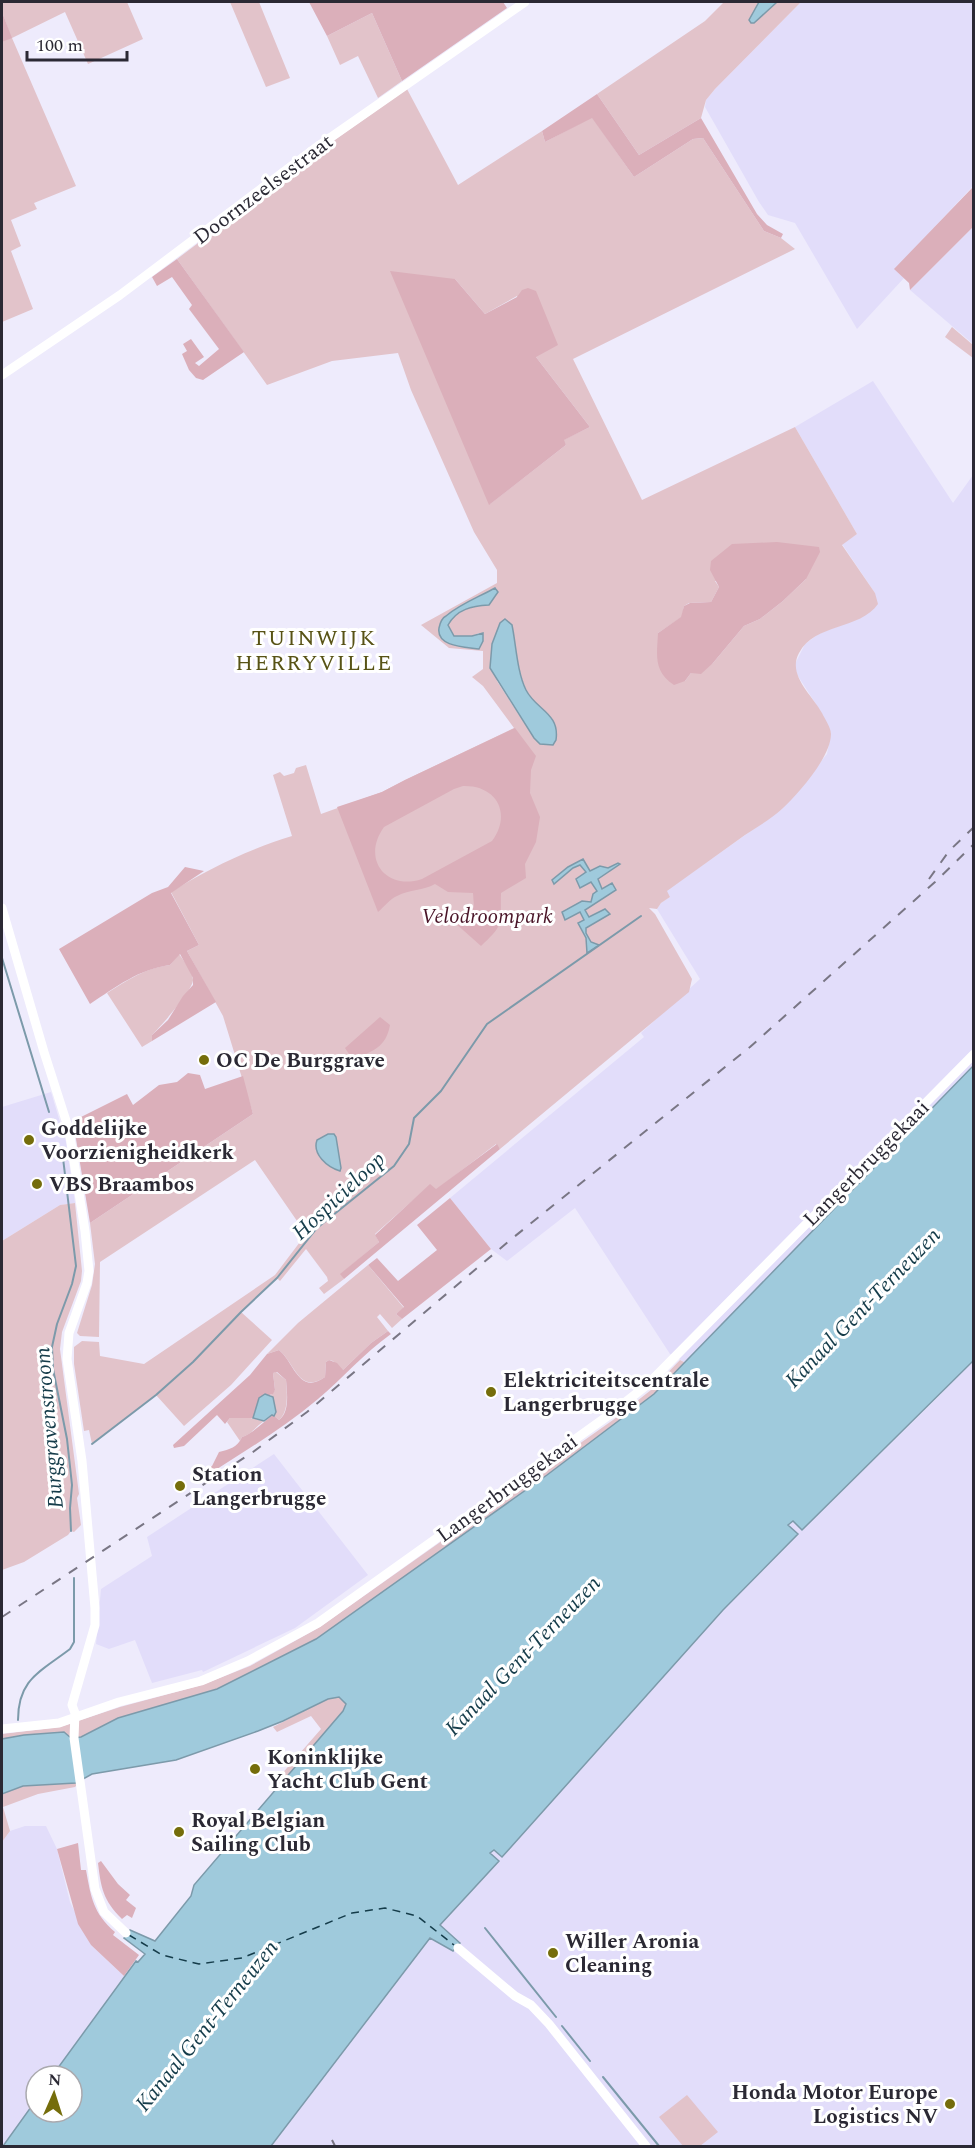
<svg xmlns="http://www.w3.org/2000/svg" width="975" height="2148" font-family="Spectral,serif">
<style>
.built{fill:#e2ddfa}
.green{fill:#e2c3ca;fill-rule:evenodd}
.forest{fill:#dbafba;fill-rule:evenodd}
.water{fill:#9fcadc;stroke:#7c9aaa;stroke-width:1.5}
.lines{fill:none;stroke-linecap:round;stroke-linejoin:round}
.stream{stroke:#7c9aaa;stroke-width:2}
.ferry{stroke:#153c4a;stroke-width:1.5;stroke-dasharray:8 6;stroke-linecap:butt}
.major{stroke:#fff;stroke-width:9}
.rail{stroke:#797684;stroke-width:2;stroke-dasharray:10 10;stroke-linecap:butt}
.poi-dot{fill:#756d0b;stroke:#fff;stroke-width:2}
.labels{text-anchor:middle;stroke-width:6;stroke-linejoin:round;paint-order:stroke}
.street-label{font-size:21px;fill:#2b2934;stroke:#fff}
.park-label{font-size:21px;font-style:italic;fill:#4a1528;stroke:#fff}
.poi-label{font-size:21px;font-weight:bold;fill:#2b2934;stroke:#fff;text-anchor:start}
.neighbourhood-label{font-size:22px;letter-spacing:1.5px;fill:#585316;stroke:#fff}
.water-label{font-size:22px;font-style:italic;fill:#153c4a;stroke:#fff}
</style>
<rect width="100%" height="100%" fill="#eeebfc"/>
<!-- built -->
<path class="built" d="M801,2H973V186L895,269L904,278L857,329L795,223L768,215L759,202L705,107L706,100L715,89Z
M973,227V344L910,290Z
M873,381L953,503L973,475V1066L686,1363L670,1354L575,1208L507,1261L491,1249L450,1198L644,1037L641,1033L700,979L657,909L661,903L670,897L666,891L782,809L827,754L831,733L821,712L796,673L795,664L805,644L820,633L847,623L875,593L842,544L857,534L795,427Z
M51,1092L66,1142L75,1203L60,1205L2,1241V1107Z
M972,1361L973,2146H271L430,1937L453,1951L459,1944L460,1942L440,1925L499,1861L490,1853L493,1850L502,1857L723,1610L797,1535L788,1525L793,1521L803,1529L937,1398Z
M274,1454L368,1575L295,1628L203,1672L202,1670L152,1683L135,1640L109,1649L96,1644L101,1589L152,1556L147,1537Z
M25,1826H46L57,1849L70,1902L91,1945L124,1976L52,2076H36V2100L3,2146H2V1842L10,1831Z"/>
<!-- green -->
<path class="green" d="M2,2H127L143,39L88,64L65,12L12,38L76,186L34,203L37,209L11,220L21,246L11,251L33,309L2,322V42L11,37L2,12Z
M230,2H259L290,78L266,87Z
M722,2H801L715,89L706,100L701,118L639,155L597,94L705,21L723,3Z
M372,13L402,81L378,98L358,56L340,65L327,36Z
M407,89L458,185L542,131L545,142L592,117L634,177L693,139L703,138L764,231L781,238L795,249L573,359L642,500L795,427L857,534L842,545L875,593L878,604C860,630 815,623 799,653C787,675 812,695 822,713C825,719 831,728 831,734C831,757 798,794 782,809C771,819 757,827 745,835C719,854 693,872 667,891L670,897L661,903L657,909L649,908L655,914L692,979L689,992L500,1149L496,1144L436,1190L430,1185L375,1234L379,1242L341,1274L344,1279L324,1294L319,1288L328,1281L327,1277L306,1249L280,1281L277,1278L241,1312L272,1340L231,1385L184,1426L156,1395L92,1444L89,1430L84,1431L74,1364V1347L82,1341L99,1342L100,1356L144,1364L275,1275L306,1234L255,1160L100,1262L99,1337L80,1336L77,1333L92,1285L95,1264L90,1223L253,1114L223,1016L187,951L199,945L171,892C208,869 249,849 292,836L273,775L280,772L284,776L294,773L296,768L306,765L321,814L382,792L405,780L514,728L483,686L472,677L483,669V651L449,648L421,625L497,583V570L474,532L411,390L398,353L332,361L267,385L177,259L313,156L319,153V151ZM455,279L485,314L517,296L536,357L590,427L563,440L566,445L490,504ZM806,579L783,601L760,619L744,626L713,663L691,673L685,681L658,633L682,617L684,606L689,603L711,602L719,587L715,581ZM495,588L497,589L489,605C472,607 457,609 448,625L454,636H472L479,633L480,649L450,644L439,628L445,616ZM500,623L512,625C516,645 517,670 526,689C534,708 554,710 557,734L534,738L497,681L491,647Z
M952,327L973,345V358L945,337Z
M179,954C184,961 192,971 193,979C195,988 160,1027 152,1035V1041L142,1047L107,993C128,980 145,968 170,965Z
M75,1203L82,1271L81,1281L62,1332L60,1349L79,1494L77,1498L81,1525L74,1532L71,1531L68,1535L24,1562L2,1570V1241L60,1205Z
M368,1265L404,1308L396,1314L402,1319L392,1328L380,1314L377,1317L388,1331L371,1343L342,1371L333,1361L329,1360L326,1362L325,1377C299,1395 295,1363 279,1350L267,1354L298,1323Z
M680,1360L686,1363L654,1395L547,1475L316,1639L217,1689L118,1718L81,1737L71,1738L64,1732L24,1735L2,1739V1734L60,1727L120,1707L202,1685L250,1666L320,1627L613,1420L651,1390Z
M276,1372L286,1380C287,1392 289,1412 279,1420L274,1416L276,1412L271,1395L275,1390L273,1373Z
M246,1417L264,1421C255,1427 252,1434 242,1437L240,1441L227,1422L230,1418Z
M339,1697L346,1704L343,1711L278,1788L273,1784L321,1729L311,1716L277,1732L273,1727L328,1699Z
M76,1783L77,1785L75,1787L38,1794L3,1807L10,1831L2,1842V1794L23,1786Z
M687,2095L718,2132L700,2146H683L659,2117Z"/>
<!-- forest -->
<path class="forest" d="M309,2H503L507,8L402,81L372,13L327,36Z
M2,12L12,38L2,42Z
M597,94L639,155L701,118L757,214L767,225L783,234L781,238L764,231L703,138L693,139L634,177L592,118L545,142L542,131Z
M973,187V227L910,290L909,283L894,269Z
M177,259L244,352L203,380L196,378L189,370L182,354L187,351L183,344L191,339L204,357L195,363L199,366L219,349L189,309L192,305L172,277L157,286L152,277Z
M390,271L455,279L485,314L517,297L522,290L528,288L536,291L558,345L536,357L590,427L564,440L566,445L489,505Z
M777,542L819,547L820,552L806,579L783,601L760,619L744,626L713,663L701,674L691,673L685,681L674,685C653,671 657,655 658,633L681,617L684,606L690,603L711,602L719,587L710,570L711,561L732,544Z
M515,728L536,756L531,770L530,793L540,817L536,842L525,864L526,878L501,893C500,924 505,924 481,946L454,922L467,915L474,907L473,893L448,892L435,884C423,891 410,889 397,896C390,899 384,907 378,912L337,807L382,792L405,780ZM463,786C497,785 512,814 492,841L422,879C386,891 361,859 384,827L454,789Z
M185,867L204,871L171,893L199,945L187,951L216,1002L152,1041V1035L168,1020L183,996L193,985V978L180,954L170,965C139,969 116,987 90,1004L59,949L152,893L168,887Z
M380,1017L390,1025C386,1048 372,1051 353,1060L345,1048Z
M188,1073L200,1075L205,1089L243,1076L253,1114L90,1223L73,1121L127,1094L133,1105L159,1085L177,1082Z
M497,1144L500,1149L344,1279L340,1274L379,1242L375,1235L430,1184L436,1189Z
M450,1198L491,1249L402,1319L396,1314L404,1307L368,1265L377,1258L398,1281L437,1250L417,1225Z
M388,1331L391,1334C364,1353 343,1378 318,1399C282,1429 242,1453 203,1478L196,1473L212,1466L219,1452C230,1449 237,1448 242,1437C252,1434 263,1422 273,1415L279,1420C290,1412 287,1392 286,1380L277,1372L273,1373L275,1390L273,1394L259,1398L253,1418H230L225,1424L217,1415L184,1446L174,1448L173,1445L250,1375L267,1354L279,1350C294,1362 299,1396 325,1377L326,1362L329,1360L337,1363L343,1370L371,1343Z
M78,1843L81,1870H86C91,1897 93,1913 115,1932L113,1935L139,1955L124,1976L91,1945L78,1924L57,1849Z
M101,1861L118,1884L130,1895L126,1900L136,1908L132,1918L127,1915L122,1919C103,1900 101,1888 98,1863Z"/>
<!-- water -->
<path class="water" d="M759,2H777L754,23H751L749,20Z
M495,588L498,592L489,605C472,606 457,609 448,625L454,636H472L483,633V641L479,649C466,647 436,647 439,628C440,623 442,618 446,616C460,604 479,597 495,588Z
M505,619L512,625C516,644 517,672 526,690C536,710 560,713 556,740L553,745L540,744L534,738L490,668L492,644L500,623Z
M583,859L590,871L600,866L608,868L618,863L620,864L598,879L602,889L612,883L616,890L585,910L589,917L605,909L610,914L586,928V933L591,942L599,945L587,953L586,938L578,923L584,920L580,912L565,920L562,912L582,901L591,902L593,894L597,891L591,882L580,888L576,879L586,872L580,865L573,868L554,884L552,880L568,867Z
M973,1066V1361L802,1530L793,1521L788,1525L798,1534L723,1610L502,1857L494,1850L490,1853L499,1861L440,1925L460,1943L453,1951L430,1938L271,2146H3L36,2100V2112H72V2076H52L136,1961L138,1962L145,1954L124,1938L130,1930L155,1941L191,1896L194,1885L343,1711L346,1704L339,1697L328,1699L283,1721L258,1731L176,1760L92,1774L76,1783L23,1786L2,1794V1739L24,1735L64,1732L71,1738L81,1737L118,1718L217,1689L316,1639L547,1475L654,1394Z
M328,1134H334L336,1137L341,1168L340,1171C327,1167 312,1154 317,1140Z
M265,1394L273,1397L276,1412L274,1416L272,1415L264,1421L253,1418L259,1398Z"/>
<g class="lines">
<!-- stream -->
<path class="stream" d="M2,958L49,1112
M60,1147L63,1158L76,1266L72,1284L57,1324L52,1347L53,1369L67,1439L72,1485L70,1508L71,1531
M92,1444L156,1395L193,1362L241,1312L277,1278L317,1228L394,1166L409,1144L414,1118L441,1091L487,1024L641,916
M18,1720C18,1679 40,1672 70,1649L74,1642V1578
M485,1928L556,2017
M562,2026L590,2061
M603,2077L659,2146"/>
<!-- ferry -->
<path class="ferry" d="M129,1935L162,1955L199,1964L242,1958L352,1913L385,1908L417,1916L454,1945"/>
<!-- major -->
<path class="major" d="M2,375L120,295L314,149L525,2
M2,908L44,1052L69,1130L85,1231L89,1271L87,1283L69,1333L67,1359L82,1461L95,1608V1625L72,1705L75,1713L74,1738L95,1889L104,1912L126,1933
M2,1729L59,1723L119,1702L201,1681L248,1661L318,1623L609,1415L647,1385L974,1054
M458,1948L515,1996L531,2005L549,2024L646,2146"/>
<!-- rail -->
<path class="rail" d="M929,879L949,851L974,827
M2,1617L253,1452L307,1412L509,1241L750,1047L935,882L974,844
M332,2140L335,2146"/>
</g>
<!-- markers -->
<g class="poi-dot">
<circle cx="204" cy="1060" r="6"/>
<circle cx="29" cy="1140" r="6"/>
<circle cx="37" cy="1184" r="6"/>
<circle cx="491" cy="1392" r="6"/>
<circle cx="180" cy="1486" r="6"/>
<circle cx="255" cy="1769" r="6"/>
<circle cx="179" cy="1832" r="6"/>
<circle cx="553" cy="1953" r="6"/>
<circle cx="950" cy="2104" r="6"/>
</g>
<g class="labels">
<!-- street labels -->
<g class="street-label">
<text transform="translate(263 189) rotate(-37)" y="7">Doornzeelsestraat</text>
<text transform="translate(866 1163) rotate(-45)" y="7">Langerbruggekaai</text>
<text transform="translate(507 1488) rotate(-36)" y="7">Langerbruggekaai</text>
</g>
<!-- park labels -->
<g class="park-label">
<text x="487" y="923">Velodroompark</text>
</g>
<!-- poi labels -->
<g class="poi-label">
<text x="216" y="1067">OC De Burggrave</text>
<text x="41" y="1135">Goddelijke<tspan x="41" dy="24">Voorzienigheidkerk</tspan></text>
<text x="49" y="1191">VBS Braambos</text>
<text x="503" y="1387">Elektriciteitscentrale<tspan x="503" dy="24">Langerbrugge</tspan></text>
<text x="192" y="1481">Station<tspan x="192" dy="24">Langerbrugge</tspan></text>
<text x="267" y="1764">Koninklijke<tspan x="267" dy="24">Yacht Club Gent</tspan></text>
<text x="191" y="1827">Royal Belgian<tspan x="191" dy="24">Sailing Club</tspan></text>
<text x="565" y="1948">Willer Aronia<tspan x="565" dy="24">Cleaning</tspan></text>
<text x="938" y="2099" text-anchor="end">Honda Motor Europe<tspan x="938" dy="24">Logistics NV</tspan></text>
</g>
<!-- neighbourhood labels -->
<g class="neighbourhood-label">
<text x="314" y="645">TUINWIJK<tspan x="314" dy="25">HERRYVILLE</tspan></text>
</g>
<!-- water labels -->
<g class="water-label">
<text transform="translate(338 1195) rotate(-43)" y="8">Hospicieloop</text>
<text transform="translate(862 1307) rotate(-46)" y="8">Kanaal Gent-Terneuzen</text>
<text transform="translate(48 1428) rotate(-95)" y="8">Burggravenstroom</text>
<text transform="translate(522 1655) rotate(-46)" y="8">Kanaal Gent-Terneuzen</text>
<text transform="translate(206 2025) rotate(-51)" y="8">Kanaal Gent-Terneuzen</text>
</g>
</g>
<!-- border -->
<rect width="975" height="2148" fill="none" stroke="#2b2934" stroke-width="6"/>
<!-- north arrow -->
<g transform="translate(54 2094) rotate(3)"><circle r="28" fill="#ffffff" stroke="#aaa9ae" stroke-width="1.5"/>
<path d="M0-4.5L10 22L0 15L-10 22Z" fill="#756d0b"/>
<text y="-9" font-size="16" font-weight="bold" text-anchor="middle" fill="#2b2934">N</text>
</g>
<!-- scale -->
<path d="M27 51v9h100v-9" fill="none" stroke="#2b2934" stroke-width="3"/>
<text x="36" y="51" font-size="18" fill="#2b2934" stroke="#ffffff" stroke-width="4.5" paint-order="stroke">100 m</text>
</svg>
